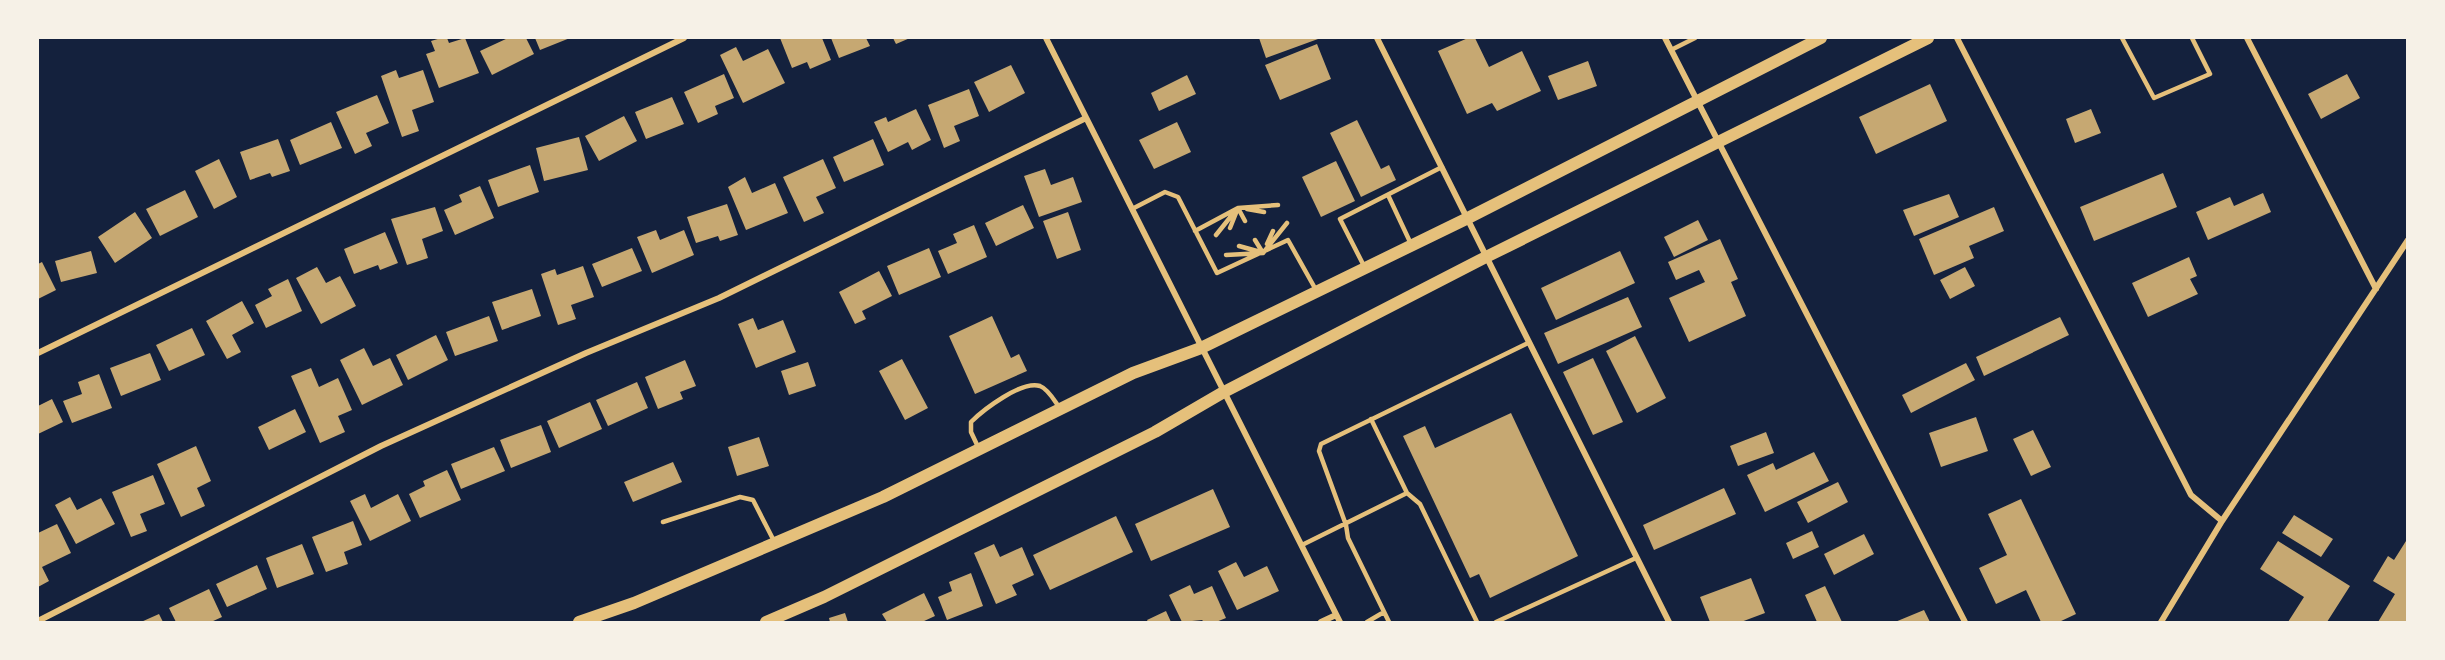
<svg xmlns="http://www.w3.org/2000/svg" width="2445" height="660" font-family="'Source Serif 4',serif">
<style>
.building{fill:#c6a872}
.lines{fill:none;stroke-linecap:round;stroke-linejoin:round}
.service{stroke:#e5c07b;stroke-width:4.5}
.minor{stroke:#e5c07b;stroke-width:6}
.secondary{stroke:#e5c07b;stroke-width:12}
</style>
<rect width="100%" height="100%" fill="#14213d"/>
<!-- building -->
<path class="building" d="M441,38H447L449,43L465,38L479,73L439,88L426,54L435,51L431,41Z
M508,38H526L534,54L492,75L480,51Z
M535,38H570L540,50Z
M780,38H822L831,60L810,69L807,62L792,68Z
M831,38H866L870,46L839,58Z
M893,38H910L896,44Z
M1259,38H1317L1318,39L1266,58Z
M1468,38H1475L1489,67L1522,51L1541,91L1497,111L1492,103L1467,114L1438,51Z
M1317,44L1331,79L1280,100L1265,65Z
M736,47L743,61L768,49L785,83L743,103L720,55Z
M1588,61L1597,86L1558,100L1548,76Z
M1011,65L1025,93L989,112L974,82Z
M396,70L399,78L423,70L434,102L412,110L419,131L402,137L381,76Z
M724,74L734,98L715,106L718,114L698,123L684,92Z
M2347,74L2360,98L2321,119L2308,94Z
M1187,75L1196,94L1159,111L1151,93Z
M1930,84L1947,121L1876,154L1859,117Z
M969,89L979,116L954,126L960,141L944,148L928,105Z
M377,95L389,123L366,133L372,146L355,154L336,112Z
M672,97L684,124L646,139L635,112Z
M916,109L931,140L912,150L908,142L888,152L874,122L886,117L888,122Z
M2091,109L2101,133L2075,143L2066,119Z
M624,116L637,141L599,161L585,136Z
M1357,120L1381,169L1389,165L1396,180L1361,197L1330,133Z
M331,122L342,148L300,165L290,140Z
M1177,122L1191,152L1154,169L1139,140Z
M579,137L588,170L544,181L536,148Z
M278,139L290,171L272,177L270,173L250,180L240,152Z
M873,139L884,165L844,182L833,157Z
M219,159L237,197L214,209L195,171Z
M823,159L836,188L816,197L824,213L804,222L783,177Z
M1336,161L1355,201L1321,217L1302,177Z
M530,165L539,192L498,207L488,180Z
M1045,169L1051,185L1073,177L1082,202L1039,217L1024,176Z
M2163,173L2177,207L2094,241L2080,207Z
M745,177L752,193L775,183L788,213L746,230L728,187Z
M480,186L494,218L455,235L444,210L462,202L459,195Z
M185,190L198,217L160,236L146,209Z
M2263,193L2271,212L2208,240L2196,212L2230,197L2234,206Z
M1949,194L1959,217L1914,236L1903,210Z
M727,204L738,235L720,241L718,236L696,243L687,217Z
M1023,205L1034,228L996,246L985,223Z
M435,207L443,231L422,239L428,258L407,265L391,219Z
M1994,207L2004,231L1969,246L1974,258L1934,275L1919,239Z
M135,212L152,238L115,263L98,237Z
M1068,212L1081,250L1057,259L1043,221Z
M1698,220L1708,240L1674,257L1664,237Z
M974,225L987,257L948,274L938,251L957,243L953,234Z
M656,230L660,240L684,230L694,255L652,273L637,237Z
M385,232L398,263L380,270L378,265L354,274L344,249Z
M1720,239L1738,279L1731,282L1746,316L1689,342L1669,298L1705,282L1699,270L1676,280L1668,262Z
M632,248L642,271L602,287L592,264Z
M929,248L941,277L899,295L887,266Z
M91,251L97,273L61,282L55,261Z
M1620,251L1635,283L1556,320L1541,288Z
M2189,257L2197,276L2190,279L2198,294L2148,317L2132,283Z
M42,262L56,290L38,299V264Z
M583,266L594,297L571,305L576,319L558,325L541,274L555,269L557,275Z
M317,267L326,283L340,276L356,306L321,324L296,278Z
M1965,267L1975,286L1950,299L1940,280Z
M879,271L892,296L862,311L866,319L855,324L839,292Z
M288,279L302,311L266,328L255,305L272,296L268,289Z
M532,289L541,316L502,330L492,302Z
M1628,297L1642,327L1558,364L1544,333Z
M242,301L254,323L232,335L241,352L227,359L206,321Z
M489,316L498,341L455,356L446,332Z
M992,316L1011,358L1019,354L1027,371L975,394L949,336Z
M2060,317L2069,335L1984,376L1976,357Z
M753,318L758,330L783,320L796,352L756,368L738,324Z
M192,328L205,355L169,371L156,345Z
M436,335L448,360L408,380L396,355Z
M1635,336L1666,398L1637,413L1606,351Z
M364,348L373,366L390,358L403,385L362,405L340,360Z
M150,353L161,380L121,396L110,368Z
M1593,358L1623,422L1593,435L1563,372Z
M902,359L928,408L905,420L879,371Z
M685,360L696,386L680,392L683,399L658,409L645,377Z
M808,362L816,386L789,395L781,371Z
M1966,363L1975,380L1911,413L1902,395Z
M311,368L319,387L338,378L352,410L338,416L345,432L320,443L291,376Z
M99,374L112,408L72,423L63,401L82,394L78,382Z
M637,382L648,408L608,426L596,400Z
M52,399L63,422L38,434V406Z
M590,402L602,429L559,448L547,421Z
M295,409L306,432L269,450L258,427Z
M1511,413L1578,556L1490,598L1479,574L1470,578L1403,436L1425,426L1435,448Z
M1976,417L1988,451L1941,467L1929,433Z
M541,425L551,452L511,468L500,440Z
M2033,430L2051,467L2031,476L2013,439Z
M1766,432L1774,453L1738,466L1730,446Z
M759,437L769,466L737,476L728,447Z
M196,446L211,481L197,488L205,506L181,517L157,464Z
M494,447L505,471L461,489L451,464Z
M1814,452L1829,481L1765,512L1747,475L1773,463L1776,470Z
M673,462L682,482L633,502L624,482Z
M447,470L461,500L420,518L409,494L425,486L423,481Z
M153,475L165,504L140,514L147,531L131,537L112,492Z
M1838,482L1848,502L1808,523L1797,502Z
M1724,488L1736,514L1654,550L1643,525Z
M1213,489L1230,527L1151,561L1135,524Z
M365,494L371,508L398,494L411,521L370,541L350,501Z
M70,497L77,510L101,498L115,524L76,544L55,505Z
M2021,499L2076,614L2059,622H2041L2026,590L1996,604L1979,568L2007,555L1988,514Z
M2294,515L2333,539L2321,557L2282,533Z
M1116,516L1133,552L1050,590L1033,555Z
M353,521L362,545L344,552L348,564L326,572L312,537Z
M57,524L71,553L42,567L49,581L38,587V533Z
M1812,531L1819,547L1793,559L1786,543Z
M1864,534L1874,554L1834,575L1824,554Z
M2278,541L2350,586L2327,622H2288L2304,597L2260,569Z
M2406,541L2408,622H2378L2395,594L2373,581L2388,556L2394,560Z
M302,544L314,574L277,588L266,558Z
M994,544L1000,557L1022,547L1034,575L1012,585L1017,595L996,604L974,553Z
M1236,562L1244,577L1267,566L1279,591L1237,610L1218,571Z
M257,565L267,589L227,607L216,584Z
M971,573L983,606L947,620L938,597L952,591L949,582Z
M1751,578L1765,613L1741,622H1710L1700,597Z
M1190,585L1194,594L1212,586L1226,618L1216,622H1204L1202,620L1182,622L1169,595Z
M1825,586L1842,622H1817L1805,595Z
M209,589L222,617L211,622H176L169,608Z
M924,593L935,616L922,622H887L882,614Z
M1924,610L1930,622H1895Z
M1166,611L1171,622H1148L1147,620Z
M845,613L848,622H830L829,618Z
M159,614L163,622H141Z"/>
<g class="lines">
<!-- service -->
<path class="service" d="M2122,38L2154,98L2210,74L2192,38
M1671,50L1695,38
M1388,195L1411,244
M1238,208L1245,221
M1132,209L1165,192L1178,197L1217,273L1288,240L1316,290
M1247,209L1264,212
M1230,228L1236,213
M1195,231L1238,208L1278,205
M1216,235L1236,210
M1255,240L1263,253
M1267,244L1273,231
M1239,246L1257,251
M1226,255L1263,253L1287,223
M1364,266L1340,219L1442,167
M1371,419L1407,493L1420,504L1477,622
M979,449L971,432V422C983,410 1022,380 1040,386C1048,389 1054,400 1059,407
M663,522L740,497L753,500L774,541
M1302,545L1407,493
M1367,622L1384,612
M1389,622L1348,538L1346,525L1319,451L1321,444L1528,343
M1496,622L1636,558"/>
<!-- minor -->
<path class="minor" d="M1046,38L1340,622
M1377,38L1669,622
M1665,38L1965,622
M1957,38L2191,495L2222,521
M2247,38L2376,289
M38,353L684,38
M38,621L381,446L586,353L719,298L1086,118
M1321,622L1336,615
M2161,622L2222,521L2408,240"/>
<!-- secondary -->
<path class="secondary" d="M579,622L634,603L883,497L1133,373L1201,348L1466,219L1821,38
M766,622L824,597L1155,432L1222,393L1486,257L1928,38"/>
</g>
<!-- border -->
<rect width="2445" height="660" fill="none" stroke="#f6f1e7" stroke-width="78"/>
</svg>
